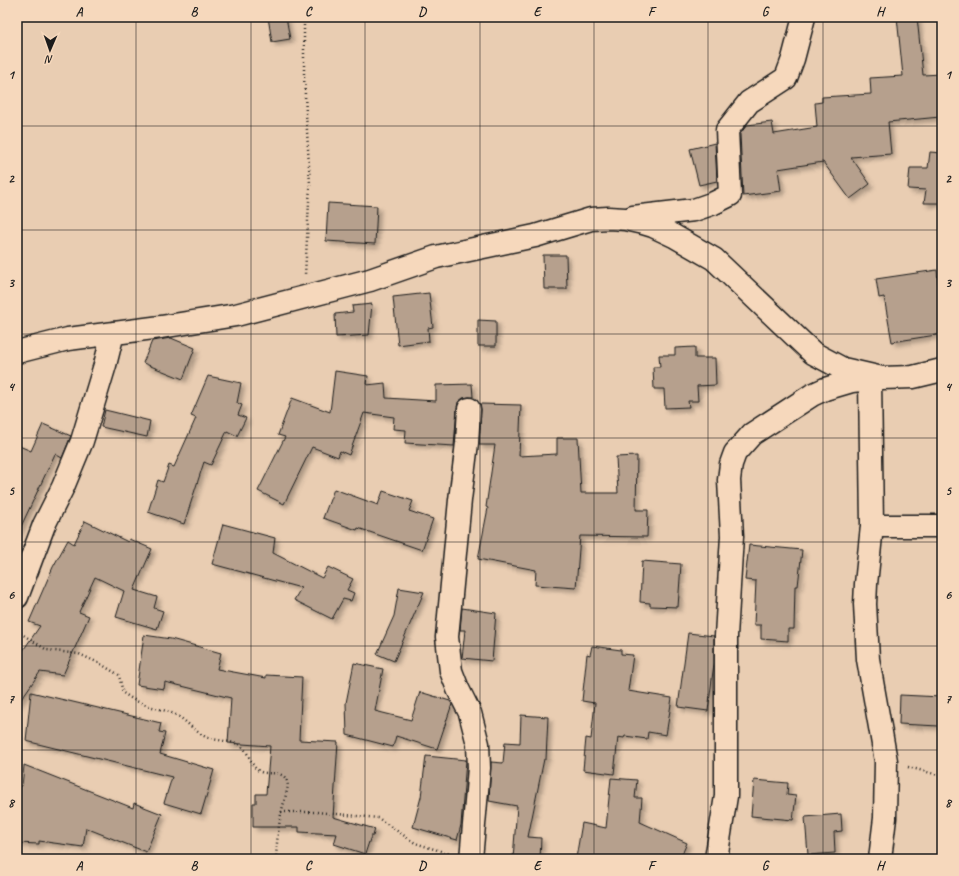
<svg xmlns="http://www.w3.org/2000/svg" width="959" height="876" font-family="Caveat,sans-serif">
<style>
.building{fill:#b6a08d;stroke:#1c1c1c;filter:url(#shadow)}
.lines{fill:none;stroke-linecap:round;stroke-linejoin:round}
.street-casing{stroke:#1c1c1c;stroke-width:25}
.path{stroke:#1c1c1c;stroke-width:2.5;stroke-dasharray:1 3;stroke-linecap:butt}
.street{stroke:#f6d8bc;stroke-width:22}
.grid{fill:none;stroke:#1c1c1c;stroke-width:1;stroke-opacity:0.55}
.neatline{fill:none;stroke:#1c1c1c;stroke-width:1.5}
.grid-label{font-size:13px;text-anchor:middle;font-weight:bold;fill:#1c1c1c}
</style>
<defs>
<filter id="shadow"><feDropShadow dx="3.5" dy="3.5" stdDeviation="2" flood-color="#0004"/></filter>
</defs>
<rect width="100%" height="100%" fill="#e9cdb2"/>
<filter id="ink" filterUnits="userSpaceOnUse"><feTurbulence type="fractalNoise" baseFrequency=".025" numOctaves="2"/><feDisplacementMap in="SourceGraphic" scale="8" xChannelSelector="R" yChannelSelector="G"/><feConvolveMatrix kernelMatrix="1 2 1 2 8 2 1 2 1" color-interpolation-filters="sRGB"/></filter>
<g filter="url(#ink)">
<!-- building -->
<path class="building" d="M268,17H286L290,39L272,42Z
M897,17H917L923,75L942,74V93H938L940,117L888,122L891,154L851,157L870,184L850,199L823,162L778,169L781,191L743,196L740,134L747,125L772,122L774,134L817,127L815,103L822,102V97L871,94L870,78L903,76Z
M715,143L717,181L699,185L690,149Z
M930,152L942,153V203H924L926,190L908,189L910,168H928Z
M328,203L377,206L375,244L326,241Z
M543,255H566L567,289H544Z
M937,270L938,282L942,308V334L892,342L884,297L879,298L876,279Z
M429,293L433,327L428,328L429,341L398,345L393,297Z
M372,304L369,335L336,337L335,314L353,312L352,306Z
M478,320L496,321V346H478Z
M171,338L195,348L183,379L143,363L152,341Z
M695,347V358H715L716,385L697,386L698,401H688L689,407L665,408L664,389H654L653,367H660L659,355H675V348Z
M335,371L368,376L367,385L385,383L386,398L436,401V385L472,384L473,397H469L463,398L458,402L457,408L454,446L405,443L406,430L393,429L394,417L364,413L349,455L340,451L338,457L312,447L284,504L258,491L285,437L278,435L292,398L330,412Z
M208,376L241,383L237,403L242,405L238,415L246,418L237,436L227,431L211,465L204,462L184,524L148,512L158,480L163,482L169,465L174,467L196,418L191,416Z
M480,404L521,405L519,456L557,454V438H578L581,493H618L616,457L637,456L636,510H648L647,537L580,536L576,588L535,585L536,570L478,559L488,508L486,507L495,445H479L481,410Z
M105,410L150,421L147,437L101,427Z
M43,424L71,436L62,458L55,454L17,535V445L31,451Z
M334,489L378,505L383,491L413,501L409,511L433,519L422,550L358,528L357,530L323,518Z
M85,521L128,542L129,539L152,549L134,590L157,597L154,608L163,611L157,629L116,617L124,591L95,577L79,612L89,616L63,675L40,672L17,705V659L40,626L29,622L53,567L68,540L74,544Z
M223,524L275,538L273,553L322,578L328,567L353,579L347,590L354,593L351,601L343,599L332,619L294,600L301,588L212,564Z
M749,545L802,550L798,586H795L794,629H788V641L761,639V625H754L756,581L745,580Z
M642,561L681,564L678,607L650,606V603L640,602Z
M399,588L424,592L394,661L377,654L394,616Z
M462,608L496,613L492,661L462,658L465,630H460Z
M688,633L714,636V663L708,711L678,707Z
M144,635L171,639L221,653L217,669L266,678V675L302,677L299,740L338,742L333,817L375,829L373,836H371L365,854L334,844L337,834L299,832V827H253V803H256V794H266L270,746L228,743L231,698L165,682L164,689L137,685Z
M592,646L621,650V654L633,655L628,691L672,698L666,735L648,732L647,739L625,736L624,738L618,737L614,774L583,770L586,738L591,739L595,703L582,701L587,654L590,655Z
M354,663L383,669L375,711L411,720L420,692L450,701L452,704L437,749L396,736L393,747L347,735L346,703Z
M31,692L161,723L159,732L165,733L160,754L214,770L201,814L164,803L172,777L26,741Z
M900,695L941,697L939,726L899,724Z
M521,715L548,717L546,759H544L528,837L541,838L540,859H513L517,806L489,801L491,762L503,763L505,742L520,743Z
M426,756L466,760L461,825L457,840L413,827L421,797Z
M24,765L133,808L134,803L162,814L146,852L86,828L83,847L39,841V844L17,843V786H22Z
M611,778L637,780L635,798H642L640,822L687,843L680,859H585L576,858L582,823L606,828Z
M754,780L788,783L787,795L796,796L793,820L751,816Z
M841,814L842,831L834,832L835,853L808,855L805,817Z"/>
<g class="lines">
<defs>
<path id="street" d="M633,217L694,210L714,203L730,195L727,130L749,102L786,78L793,59L804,17
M17,352L68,339L161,327L236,315L370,280L436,257L535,236L591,219L608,218L625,219L643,223L653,226L674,236L714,259L813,353L843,369L882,378L913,377L942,370
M870,379L872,526L866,584L865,604L868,659L886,761L885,818L880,859
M469,409L467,443L460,500L447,637L451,671L458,689L470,713L478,744L479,768L471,859
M872,526H942
M17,597L44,525L63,487L82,441L105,365L113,333
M716,859L726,796V636L732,536L729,480L731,464L735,453L752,434L812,395L825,389L852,381L869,379"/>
</defs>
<!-- street casing -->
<use href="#street" class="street-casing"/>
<!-- path -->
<path class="path" d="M304,17V77L310,184L305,275
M17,631L47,650L79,654L99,663L119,675L123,693C128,696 133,700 139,702C151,708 164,709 176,715C187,721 195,732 206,737C216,741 229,740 239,745C250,751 250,766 259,771C267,776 282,769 287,781C289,786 286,793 285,799C279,818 277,838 276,859
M908,767L942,776
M281,812H317L378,818L415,843L450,854"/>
<!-- street -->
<use href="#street" class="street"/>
</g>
</g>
<!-- grid -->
<path class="grid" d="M136,17V859M251,17V859M365,17V859M480,17V859M594,17V859M708,17V859M823,17V859M17,126H942M17,230H942M17,334H942M17,438H942M17,542H942M17,646H942M17,750H942"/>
<!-- margin -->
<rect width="959" height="876" fill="none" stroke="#f6d8bc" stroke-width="44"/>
<!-- north arrow -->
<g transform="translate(50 50) rotate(182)" stroke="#f6d8bc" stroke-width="3" paint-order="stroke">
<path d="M0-3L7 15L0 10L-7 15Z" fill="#1c1c1c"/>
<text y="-6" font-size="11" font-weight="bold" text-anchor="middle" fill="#1c1c1c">N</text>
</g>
<rect x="22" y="22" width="915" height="832" class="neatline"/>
<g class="grid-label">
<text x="79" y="16">A</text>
<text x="194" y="16">B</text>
<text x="308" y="16">C</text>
<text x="422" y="16">D</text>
<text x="537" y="16">E</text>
<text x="651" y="16">F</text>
<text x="765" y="16">G</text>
<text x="880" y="16">H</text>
<text x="11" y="79">1</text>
<text x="948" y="79">1</text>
<text x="11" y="183">2</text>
<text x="948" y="183">2</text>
<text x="11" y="287">3</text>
<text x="948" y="287">3</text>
<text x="11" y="391">4</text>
<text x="948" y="391">4</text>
<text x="11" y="495">5</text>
<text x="948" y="495">5</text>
<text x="11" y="599">6</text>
<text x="948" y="599">6</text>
<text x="11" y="703">7</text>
<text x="948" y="703">7</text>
<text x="11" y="807">8</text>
<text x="948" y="807">8</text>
<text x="79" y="870">A</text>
<text x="194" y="870">B</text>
<text x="308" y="870">C</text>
<text x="422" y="870">D</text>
<text x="537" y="870">E</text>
<text x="651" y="870">F</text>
<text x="765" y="870">G</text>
<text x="880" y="870">H</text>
</g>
</svg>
